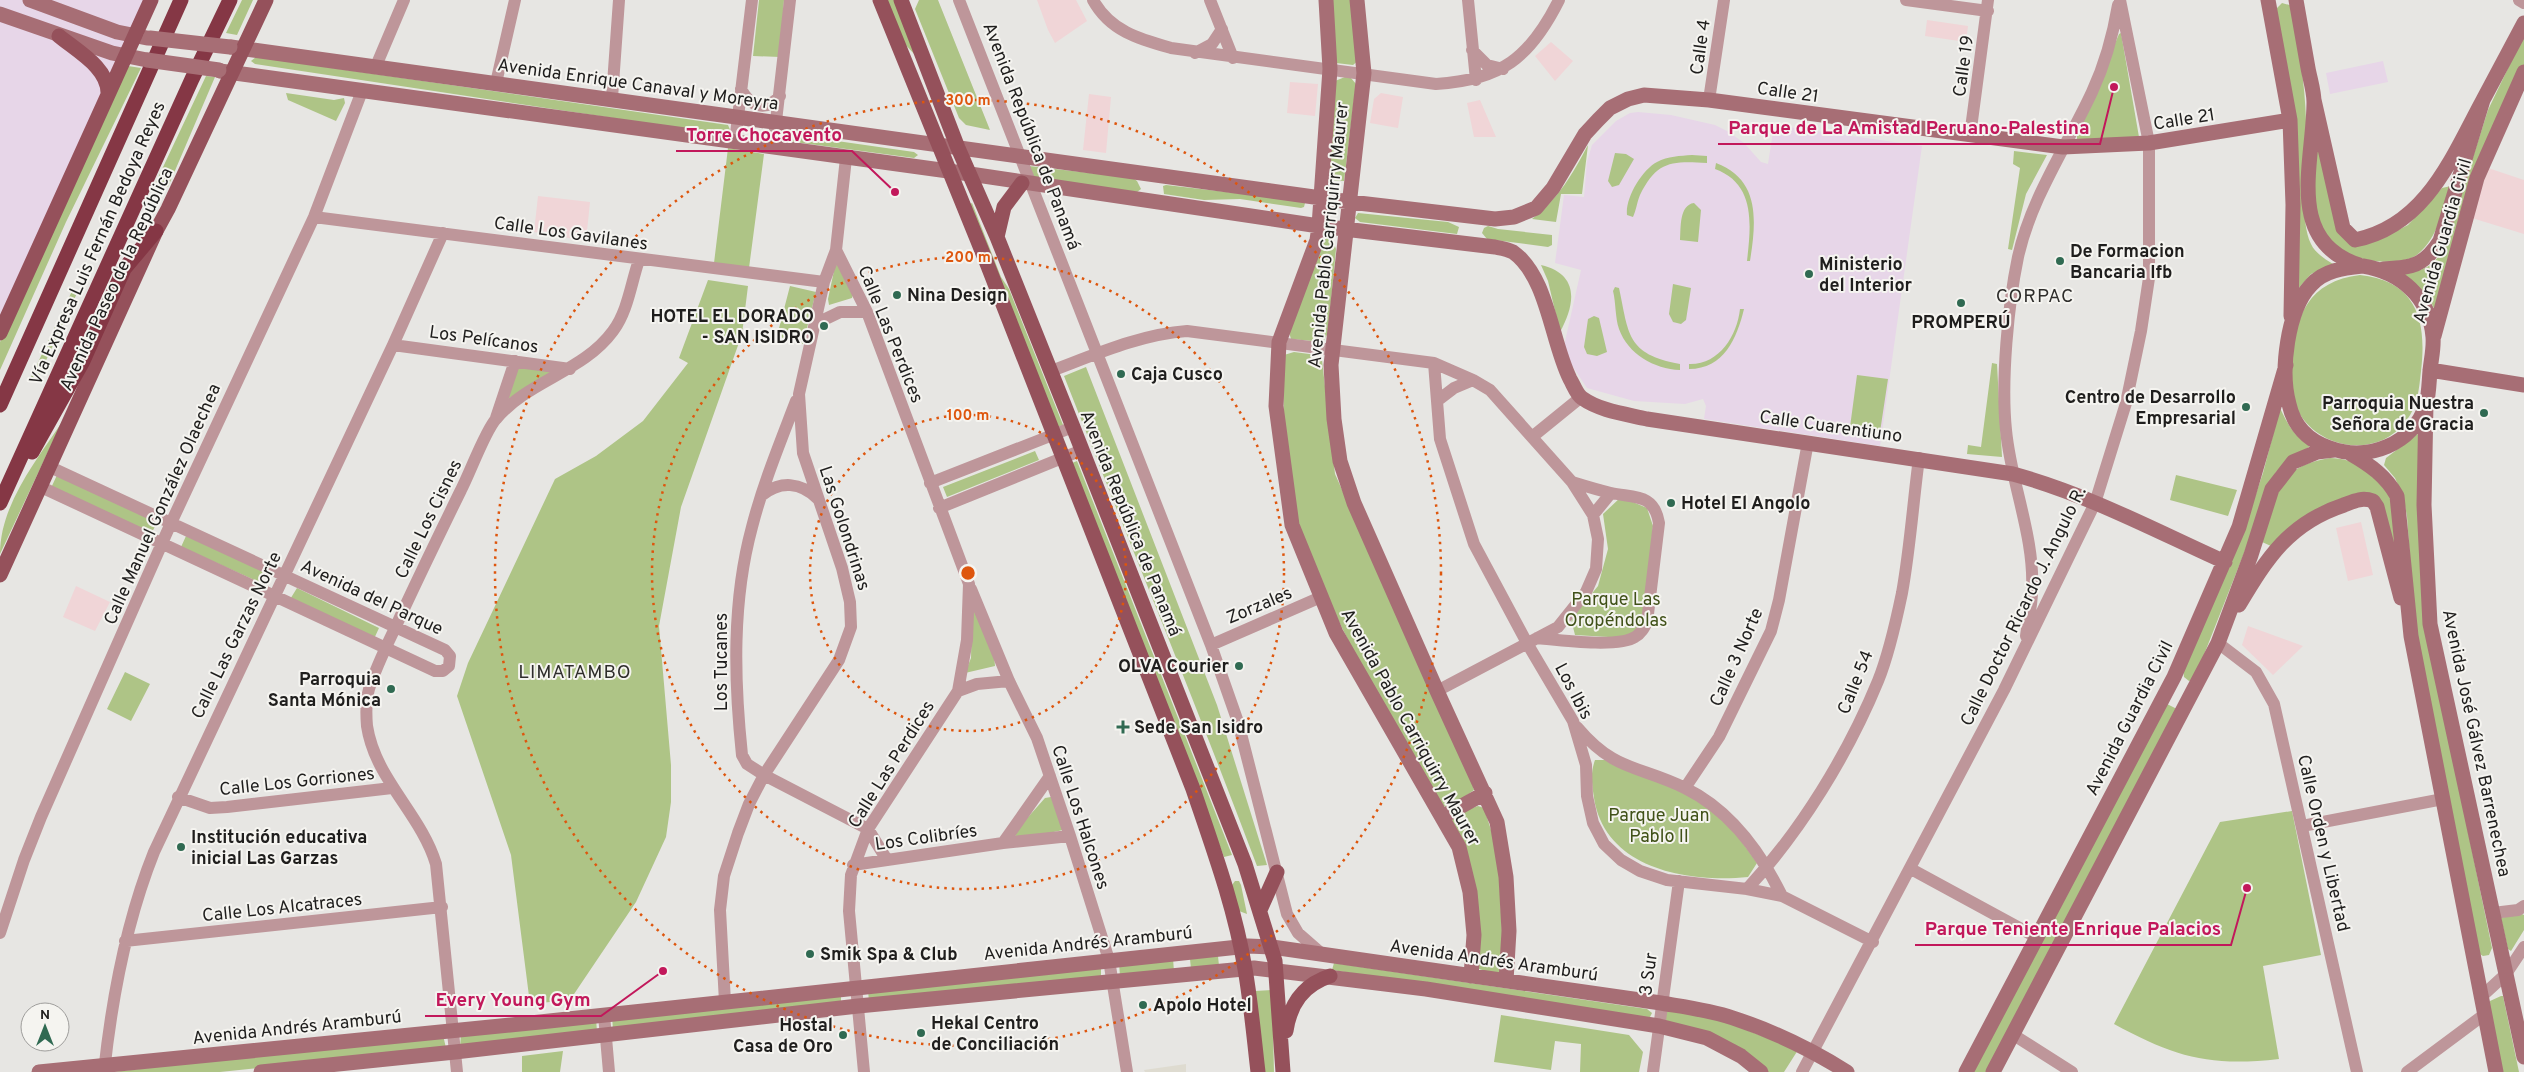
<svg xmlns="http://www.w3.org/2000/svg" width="2524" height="1072" font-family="Overpass,sans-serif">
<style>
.commercial{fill:#e7d6e8}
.industrial{fill:#f0d5d7}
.built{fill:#dedbd0}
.green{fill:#aec486}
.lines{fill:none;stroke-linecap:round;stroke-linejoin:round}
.street{stroke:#be969a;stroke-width:12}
.secondary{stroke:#a76e75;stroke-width:15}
.primary{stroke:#95515b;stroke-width:15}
.highway{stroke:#853745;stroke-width:15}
.secondary-bridge{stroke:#a76e75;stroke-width:15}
.ring{fill:none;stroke:#de560d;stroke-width:2.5;stroke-dasharray:2.5 5}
.poi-dot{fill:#306a52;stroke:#f5f4f0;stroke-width:2}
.labels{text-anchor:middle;stroke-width:4;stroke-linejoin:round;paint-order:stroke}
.street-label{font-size:18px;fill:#1f1e1d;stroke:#f5f4f0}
.poi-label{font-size:18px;font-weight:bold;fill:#1f1e1d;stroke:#f5f4f0;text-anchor:start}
.park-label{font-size:18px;fill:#405118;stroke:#f5f4f0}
.neighbourhood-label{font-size:19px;letter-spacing:1px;fill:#2e2d2b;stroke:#f5f4f0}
.centre{fill:#de560d;stroke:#f5f4f0;stroke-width:2.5}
.ring-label{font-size:15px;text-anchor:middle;font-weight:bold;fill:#de560d;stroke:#f5f4f0;stroke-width:4;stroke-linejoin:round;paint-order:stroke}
.leader{fill:none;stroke:#c2185b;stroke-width:2}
.callout-dot{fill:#c2185b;stroke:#f5f4f0;stroke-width:2}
.callout-label{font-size:19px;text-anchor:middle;font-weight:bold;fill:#c2185b;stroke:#f5f4f0;stroke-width:4;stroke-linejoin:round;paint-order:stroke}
</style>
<rect width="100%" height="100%" fill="#e7e6e3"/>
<!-- commercial -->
<path class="commercial" d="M0,0H151L0,326Z
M2383,61L2388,82L2330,94L2326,73Z
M1638,112L1671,115L1715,125L1729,132L1744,143L1761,162L1768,164L1774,125L1922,146L1880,446L1704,419L1706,406L1703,399L1685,404L1634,401L1587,388L1565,355L1564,346L1581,270L1555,263L1564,195L1584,197L1587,162L1592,145L1616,121L1630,113Z"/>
<!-- industrial -->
<path class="industrial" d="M1037,0H1076L1087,21L1055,43L1048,30Z
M1927,20L1968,26L1966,42L1925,36Z
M1551,42L1573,61L1555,81L1535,56Z
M1290,82L1318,84L1315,116L1287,113Z
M1381,93L1403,97L1398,128L1370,123L1374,99Z
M1089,94L1111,97L1106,153L1083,150Z
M1480,100L1496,137H1474L1467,103Z
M2488,168L2524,180V234L2472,218Z
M538,196L590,202L586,241L534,232Z
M2361,522L2373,575L2348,581L2336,528Z
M76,586L110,602L95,631L63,617Z
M2248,626L2303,646L2273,675L2242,645Z"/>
<!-- built -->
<path class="built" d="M1186,1064V1072H1145L1144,1070Z"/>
<!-- green -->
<path class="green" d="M242,0H253L237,35L226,33Z
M759,0H784L780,57L753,56Z
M885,0H894L916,56L901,40Z
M919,0H938L990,130L966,125L959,118L915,9Z
M1331,0H1352L1359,60L1353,65L1336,63Z
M2282,3L2293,6C2298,44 2305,83 2306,121C2307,153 2298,217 2311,244C2315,253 2325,259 2333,264L2311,274L2297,290L2275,10Z
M2121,33L2139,137L2077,140V134L2119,34Z
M2524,35V65L2435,311L2429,297L2403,274C2427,269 2434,267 2445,245L2488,110Z
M256,57L728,125L731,132L726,135L255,64L251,61Z
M128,66L141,68L66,222L0,370V342Z
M206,76L215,77L168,187L156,182Z
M1345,77L1351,78L1356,84L1344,181L1329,180L1335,81Z
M286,93L334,100L344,98L345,103L336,121L288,100Z
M788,134L914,152L918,155L914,158L787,141Z
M2318,137L2345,236H2386L2408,225L2442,188L2451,186C2443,210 2438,237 2418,254C2412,259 2404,260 2397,261C2365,265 2326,252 2316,217C2310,195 2316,161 2318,137Z
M1588,145L1582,194H1561L1556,222L1532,219C1559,198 1572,175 1588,145Z
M728,148L764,154L749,268L714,263Z
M2014,151L2047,155L2026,194L2012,250L2008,249L2020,168L2013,164Z
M1615,153L1626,154L1634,159L1619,185L1612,187L1608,181Z
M1692,155L1707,156V163C1671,161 1657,161 1640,195C1637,202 1636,211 1633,217L1627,215C1625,198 1642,170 1657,162C1668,156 1680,156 1692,155Z
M1716,163C1761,180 1756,222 1750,261H1747C1751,225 1756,184 1715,169Z
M1029,166L1133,178L1137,181L1141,189L1137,192L1033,178Z
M1166,185L1304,201L1305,203L1304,207L1301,208L1240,199L1204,200L1164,194L1163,186Z
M972,203L1001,277L1009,289L1063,425L1057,427L970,204Z
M1694,203L1701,210L1698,242L1680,240C1681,228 1679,205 1694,203Z
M1358,213L1448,222L1459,227L1457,234L1360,222L1355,218Z
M1488,226L1498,229L1552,235V245L1548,247L1487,239L1482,233L1484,228Z
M1326,238H1332L1336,249L1328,333L1323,342L1291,339L1289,332L1322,241Z
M839,263L853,294L852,298L829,305L828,299L835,266Z
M1541,265C1579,274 1576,303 1560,332L1548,281Z
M2360,275C2417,281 2427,321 2421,371C2419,389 2418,406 2406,421C2378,459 2319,450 2298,411C2290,395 2292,380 2292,363C2294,316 2309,281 2360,275Z
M708,280L748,286L742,334L681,507L659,626L671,765V802L666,837L636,902L570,1000L530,1004L511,855L457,696L468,663L555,479L596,456L643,421L688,363L679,358Z
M1673,284L1691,288L1686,320L1681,324L1673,322L1669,314Z
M790,286L816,292L803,344L777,336Z
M1615,287L1619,288C1629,334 1626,354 1680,364V370C1654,369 1628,354 1619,329C1615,317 1616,303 1613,291Z
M73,289L78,291L37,380L31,377Z
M1740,309H1744C1737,338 1724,369 1689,369V364C1719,365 1737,336 1740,309Z
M1594,316L1599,318L1607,352L1597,356L1587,354L1584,347L1588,319Z
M1294,352L1317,355L1322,360L1335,474L1469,773L1474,790L1449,808L1443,806C1398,730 1351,656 1318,574C1311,558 1302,541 1298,524C1287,477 1281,404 1284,355Z
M1992,363L1997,364L2002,457L1967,454L1968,445L1981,447Z
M516,365L554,371L508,399Z
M1086,367L1217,705L1267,865L1257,866C1195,701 1128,540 1064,376Z
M1857,375L1888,379L1880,432L1850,427Z
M2280,408C2288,425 2294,436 2310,446L2276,472L2194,680L2189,681L2184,677L2183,669L2241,538L2263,473Z
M62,422L0,554C0,505 36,461 62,422Z
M2419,433L2426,627L2492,948L2489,955L2483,956L2478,953L2415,631L2407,516L2403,496L2395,478L2384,465L2386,458Z
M1035,451L1039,460L947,497L943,487Z
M2330,458C2355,458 2377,473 2389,495C2394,504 2398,554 2400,567L2373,496L2271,546L2262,542C2274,496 2277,466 2330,458Z
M1077,461L1232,855L1224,857L1072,463Z
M57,475L158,521L151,534L51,488Z
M2176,475L2237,490L2228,516L2170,500Z
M1621,497L1647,508L1653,526L1644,614L1638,631L1625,638L1575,635L1571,619L1598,586L1608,549L1603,514Z
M186,536L264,571L259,582L181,547Z
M297,588L379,628L373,641L289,601Z
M972,611L978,613L994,655L995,666L965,673L971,658Z
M125,672L150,684L131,721L107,709Z
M2167,704L2177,709L1987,1072H1971Z
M1595,760H1607L1689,793L1730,825L1757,863L1748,877C1688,883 1605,869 1594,798C1592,784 1590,774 1595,760Z
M1051,797L1063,830L1016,840L1015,832L1045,798Z
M1478,806L1484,808L1498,852L1502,932L1500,972L1492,973L1479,969L1450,819L1456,814Z
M2292,811L2321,955L2263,966L2279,1059C2209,1067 2175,1057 2114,1024L2220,822Z
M1235,881H1239L1241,885L1247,914L1239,911L1232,885Z
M2520,913L2524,915V930L2511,951L2508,949L2501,918Z
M1218,956L1219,966L1191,969L1190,959Z
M1173,958L1174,972L1120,977L1119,962Z
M1334,963L1647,1009L1652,1013L1649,1019L1332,970Z
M1101,964V978L869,1002L868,990Z
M1272,990L1274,1072H1262L1255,991Z
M841,991V1003L613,1030L612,1016Z
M2501,996H2503L2519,1072H2503L2489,1008L2490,1001Z
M1666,1010L1713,1017L1798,1050L1784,1072H1768L1664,1023Z
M1501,1015L1629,1035L1643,1052L1639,1072H1580L1581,1044L1555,1041L1551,1070L1494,1062Z
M596,1018L597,1032L460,1048L461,1033Z
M443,1035L446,1048L220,1072H112Z
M563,1051L560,1072H522V1056Z"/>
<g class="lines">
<!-- street -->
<path class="street" d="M959,0L1211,645L1238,722L1287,914L1298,933L1322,954
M1093,0C1110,31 1139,39 1171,48L1436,84C1501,80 1530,58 1559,0
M1210,0L1233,58
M1468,0L1476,80
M1906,0L1988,11
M2519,0L2524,3
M1472,50L1487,65L1503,69
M1195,53L1212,44L1222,29
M376,66L404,0
M496,83L515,0
M741,89C750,107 766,112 780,96
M612,98L619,0
M1709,100L1724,0
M1970,136L1988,0
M735,142L752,0
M773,147L790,0
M314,217L824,282
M836,250L867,312L969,584L967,640L958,691L868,829L851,875L849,911L864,1072
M815,324L840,312H867
M393,345L570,369
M1434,363L1440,439L1474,544L1527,643L1573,721L1586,765L1587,796L1593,823L1604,844L1621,860L1640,871L1667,880L1747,889L1782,896L1873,942
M1051,371C1094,355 1141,334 1187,331L1434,363L1473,380L1490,390L1572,482L1593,515L1598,539L1596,569L1586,592L1558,627L1437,691
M796,401C780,443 763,484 752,527C732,601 734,679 742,755L747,764L764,775L868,829L887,860
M1437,401L1454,388L1473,380
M496,418L515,361
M1532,437L1580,398
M930,483L1073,427
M41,487L435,671H443L449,666L450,656L445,650L50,467
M761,496C780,480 801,482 818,499
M939,508L1082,450
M1593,515L1611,493
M971,589L1009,681L1037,738L1070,836L1109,960L1127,1072
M2026,636C2028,621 2032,606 2032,591C2035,537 2011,484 2006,430C2001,381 2008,305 2018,257C2031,198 2067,146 2092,92C2105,64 2113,35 2118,5
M1537,638C1559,640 1618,648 1635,637C1641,634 1644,628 1647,622L1659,523C1654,493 1634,498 1611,493C1598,490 1585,486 1572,482
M2218,643L2256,672L2274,704L2357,1072
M1211,645L1321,597
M958,691L977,684L1009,681
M1577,727C1615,772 1638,765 1685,788C1730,810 1760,851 1782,896
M1685,788L1719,737L1771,631L1779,600L1808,442
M178,797L210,808L227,807L392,788
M2302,826L2443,799
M1003,843L1050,776
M853,865L1003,843L1070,836
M1911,869L2036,937
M1747,889C1801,831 1848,754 1878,681C1887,659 1897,617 1902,593C1910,549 1913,503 1919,458
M2493,913L2518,910L2524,906
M0,933L24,860L41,817L171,523L314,217L362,91
M125,941L442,907
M2482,996L2506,974L2524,947
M725,1002L720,910L724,876L738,833L749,804L764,775L839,660L851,627L850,602L842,568L803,453L799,394L824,282L836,250L846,158
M604,1015L609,1072
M2012,1034L2072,1072
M104,1072C112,997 126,922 154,852L393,345L443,233
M457,1072L436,864C421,814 375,779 367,726C366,714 366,700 369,689C376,667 386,647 396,626C417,580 439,535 461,490C470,473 485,431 496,419C529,380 583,372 613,331C628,311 631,283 639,260
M1653,1072L1679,881
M1802,1072L2004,690L2095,503L2126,403L2141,331L2149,278V143L2120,0
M2407,1072L2485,1014"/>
<!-- secondary -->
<path class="secondary" d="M30,0L117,32L147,38
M1326,0L1330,69L1319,226L1317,240L1279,342L1276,406L1292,525L1336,633L1459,847L1470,892L1474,935L1471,976
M1357,0L1364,73L1331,365L1334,419L1340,461L1354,503L1437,691L1497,822L1506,877L1509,931L1506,981
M2268,0L2290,120L2293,205L2291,316
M2296,0C2300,23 2304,45 2308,68C2310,79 2314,91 2314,102C2314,161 2284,241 2359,265
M0,14L112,53L147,60
M231,47L1350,202L1495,219L1514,217L1536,208L1553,188L1585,134L1598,120L1610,108L1628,99L1644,95L1709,100L2063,147L2149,143L2290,120
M220,71L970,174L1319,226L1495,247C1500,248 1508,249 1513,252C1548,277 1551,341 1570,379C1573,384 1577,395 1582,398C1600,411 1626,414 1647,419L2013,474C2087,494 2156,531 2225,562
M2314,100L2343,228L2355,240C2426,226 2452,157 2483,100
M2363,266C2400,272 2430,297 2433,337C2434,348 2431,360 2430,371C2429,382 2429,394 2426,405C2413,444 2368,462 2330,448C2309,441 2294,427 2289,404C2280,372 2287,310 2311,285C2324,270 2344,268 2363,266Z
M2383,269C2411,268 2424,266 2440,241L2483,100L2524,23
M2434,336L2477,178L2524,72
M2430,370L2524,385
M2426,403L2424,505L2430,624L2524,1057
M2351,454C2370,465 2386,476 2397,496L2411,636L2496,1072
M2239,605C2267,558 2289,523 2344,505C2354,501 2362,497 2373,501L2377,507L2401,598
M1442,817L1485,793
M39,1072L540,1022L1248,946L1272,947L1661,1003C1685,1007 1710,1010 1733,1018C1773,1031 1812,1050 1847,1072
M261,1072L455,1052L858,1006L1254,968L1426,989L1659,1026L1707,1038L1741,1056L1761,1072
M1966,1072L2174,677L2239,527L2286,365
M1993,1072L2218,643L2251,555L2272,489L2293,462L2317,452L2334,450"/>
<!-- primary -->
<path class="primary" d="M880,0L986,261L1193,789C1213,848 1235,908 1245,969C1251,1003 1254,1038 1258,1072
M901,0L958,148L997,237L1073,427L1245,864L1275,961L1283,1072
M59,36C77,51 109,68 108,94
M997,237L1004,207L1022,183
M0,333L151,0
M0,575L156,231L168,209L266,0
M1260,910L1277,872
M1286,1031C1290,1004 1303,985 1330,976"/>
<!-- highway -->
<path class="highway" d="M0,405L181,0
M32,452L83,361L124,269L156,231
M0,503L192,79L230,0"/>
<!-- secondary-bridge -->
<path class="secondary-bridge" d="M150,38L230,47
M147,60L219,70"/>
</g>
<!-- distance rings -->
<g class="ring">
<circle cx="968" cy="573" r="158"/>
<circle cx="968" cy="573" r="316"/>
<circle cx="968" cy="573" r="473"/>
</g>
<!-- markers -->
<g class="poi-dot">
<circle cx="2060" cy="261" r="5"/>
<circle cx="1809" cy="274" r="5"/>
<circle cx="897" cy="295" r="5"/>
<circle cx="1961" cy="303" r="5"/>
<circle cx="824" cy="326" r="5"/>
<circle cx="1121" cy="374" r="5"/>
<circle cx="2246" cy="407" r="5"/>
<circle cx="2484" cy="413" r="5"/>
<circle cx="1671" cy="503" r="5"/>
<circle cx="1239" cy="666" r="5"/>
<circle cx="391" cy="689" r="5"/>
<path d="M1120.5 719.5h5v5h5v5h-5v5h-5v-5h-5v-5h5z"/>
<circle cx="181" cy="847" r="5"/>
<circle cx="810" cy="954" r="5"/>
<circle cx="1143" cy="1005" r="5"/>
<circle cx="921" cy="1033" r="5"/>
<circle cx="843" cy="1035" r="5"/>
</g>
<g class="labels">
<!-- street labels -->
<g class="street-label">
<text transform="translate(1700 47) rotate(-82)" y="6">Calle 4</text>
<text transform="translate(1963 66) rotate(-82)" y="6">Calle 19</text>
<text transform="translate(638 84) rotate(8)" y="6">Avenida Enrique Canaval y Moreyra</text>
<text transform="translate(1788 92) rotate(8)" y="6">Calle 21</text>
<text transform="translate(2184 119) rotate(-9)" y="6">Calle 21</text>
<text transform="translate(1032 136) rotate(69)" y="6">Avenida República de Panamá</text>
<text transform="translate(571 233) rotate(8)" y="6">Calle Los Gavilanes</text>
<text transform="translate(1328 235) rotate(-84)" y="6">Avenida Pablo Carriquirry Maurer</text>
<text transform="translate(2442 241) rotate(-74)" y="6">Avenida Guardia Civil</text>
<text transform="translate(97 243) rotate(-66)" y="6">Vía Expresa Luis Fernán Bedoya Reyes</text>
<text transform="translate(116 279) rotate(-65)" y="6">Avenida Paseo de la República</text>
<text transform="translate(891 334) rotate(68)" y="6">Calle Las Perdices</text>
<text transform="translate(484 339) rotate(8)" y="6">Los Pelícanos</text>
<text transform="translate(1831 426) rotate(8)" y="6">Calle Cuarentiuno</text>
<text transform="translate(162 504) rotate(-66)" y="6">Calle Manuel González Olaechea</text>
<text transform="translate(428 519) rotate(-64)" y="6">Calle Los Cisnes</text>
<text transform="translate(1131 523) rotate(68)" y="6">Avenida República de Panamá</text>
<text transform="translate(845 528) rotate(72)" y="6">Las Golondrinas</text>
<text transform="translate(372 597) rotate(25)" y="6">Avenida del Parque</text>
<text transform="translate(1259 605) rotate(-23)" y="6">Zorzales</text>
<text transform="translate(2023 606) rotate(-64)" y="6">Calle Doctor Ricardo J. Angulo R.</text>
<text transform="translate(236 635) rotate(-64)" y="6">Calle Las Garzas Norte</text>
<text transform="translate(1736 657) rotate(-66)" y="6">Calle 3 Norte</text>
<text transform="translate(721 662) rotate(-90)" y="6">Los Tucanes</text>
<text transform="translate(1855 682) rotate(-68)" y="6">Calle 54</text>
<text transform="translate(1574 691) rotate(62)" y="6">Los Ibis</text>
<text transform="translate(2129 718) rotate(-63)" y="6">Avenida Guardia Civil</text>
<text transform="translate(1411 727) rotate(61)" y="6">Avenida Pablo Carriquirry Maurer</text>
<text transform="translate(2477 743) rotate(78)" y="6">Avenida José Gálvez Barrenechea</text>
<text transform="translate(891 764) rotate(-58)" y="6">Calle Las Perdices</text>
<text transform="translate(297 781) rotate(-6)" y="6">Calle Los Gorriones</text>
<text transform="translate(1081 817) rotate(72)" y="6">Calle Los Halcones</text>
<text transform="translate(926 837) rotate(-8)" y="6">Los Colibríes</text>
<text transform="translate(2324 843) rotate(77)" y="6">Calle Orden y Libertad</text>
<text transform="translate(282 907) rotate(-6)" y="6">Calle Los Alcatraces</text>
<text transform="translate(1088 943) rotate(-6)" y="6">Avenida Andrés Aramburú</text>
<text transform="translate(1494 960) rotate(8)" y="6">Avenida Andrés Aramburú</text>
<text transform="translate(1648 974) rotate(-82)" y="6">3 Sur</text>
<text transform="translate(297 1027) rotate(-6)" y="6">Avenida Andrés Aramburú</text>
</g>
<!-- poi labels -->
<g class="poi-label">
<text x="2070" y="257">De Formacion<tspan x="2070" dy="21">Bancaria Ifb</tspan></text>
<text x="1819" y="270">Ministerio<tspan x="1819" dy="21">del Interior</tspan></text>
<text x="907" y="301">Nina Design</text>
<text x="814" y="322" text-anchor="end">HOTEL EL DORADO<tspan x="814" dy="21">- SAN ISIDRO</tspan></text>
<text x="1961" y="328" text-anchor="middle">PROMPERÚ</text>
<text x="1131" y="380">Caja Cusco</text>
<text x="2236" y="403" text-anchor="end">Centro de Desarrollo<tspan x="2236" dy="21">Empresarial</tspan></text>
<text x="2474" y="409" text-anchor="end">Parroquia Nuestra<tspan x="2474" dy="21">Señora de Gracia</tspan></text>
<text x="1681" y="509">Hotel El Angolo</text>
<text x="1229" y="672" text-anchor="end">OLVA Courier</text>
<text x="381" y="685" text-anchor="end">Parroquia<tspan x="381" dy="21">Santa Mónica</tspan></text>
<text x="1134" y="733">Sede San Isidro</text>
<text x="191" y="843">Institución educativa<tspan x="191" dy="21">inicial Las Garzas</tspan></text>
<text x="820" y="960">Smik Spa &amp; Club</text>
<text x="1153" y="1011">Apolo Hotel</text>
<text x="931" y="1029">Hekal Centro<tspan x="931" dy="21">de Conciliación</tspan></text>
<text x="833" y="1031" text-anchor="end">Hostal<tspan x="833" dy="21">Casa de Oro</tspan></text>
</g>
<!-- park labels -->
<g class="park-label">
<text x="1616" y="605">Parque Las<tspan x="1616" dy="21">Oropéndolas</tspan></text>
<text x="1659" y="821">Parque Juan<tspan x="1659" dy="21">Pablo II</tspan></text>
</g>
<!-- neighbourhood labels -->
<g class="neighbourhood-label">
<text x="2035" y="302">CORPAC</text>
<text x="575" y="678">LIMATAMBO</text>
</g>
</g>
<circle cx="968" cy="573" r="8" class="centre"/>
<g class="ring-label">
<text x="968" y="105">300 m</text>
<text x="968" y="262">200 m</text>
<text x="968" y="420">100 m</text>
</g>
<!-- callouts -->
<path class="leader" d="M2114 87L2100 144H1718M895 192L852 151H676M2247 888L2231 945H1915M663 971L601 1016H425"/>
<g class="callout-dot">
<circle cx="2114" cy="87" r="5"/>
<circle cx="895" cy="192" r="5"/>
<circle cx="2247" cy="888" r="5"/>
<circle cx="663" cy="971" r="5"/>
</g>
<g class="callout-label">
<text x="1909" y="134">Parque de La Amistad Peruano-Palestina</text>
<text x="764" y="141">Torre Chocavento</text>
<text x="2073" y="935">Parque Teniente Enrique Palacios</text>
<text x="513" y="1006">Every Young Gym</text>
</g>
<!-- north arrow -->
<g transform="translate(45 1027)"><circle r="24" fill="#f5f4f0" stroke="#9f9e9c"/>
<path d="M0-4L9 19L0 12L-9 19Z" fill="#306a52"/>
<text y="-8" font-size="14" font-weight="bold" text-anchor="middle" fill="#1f1e1d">N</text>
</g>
</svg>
